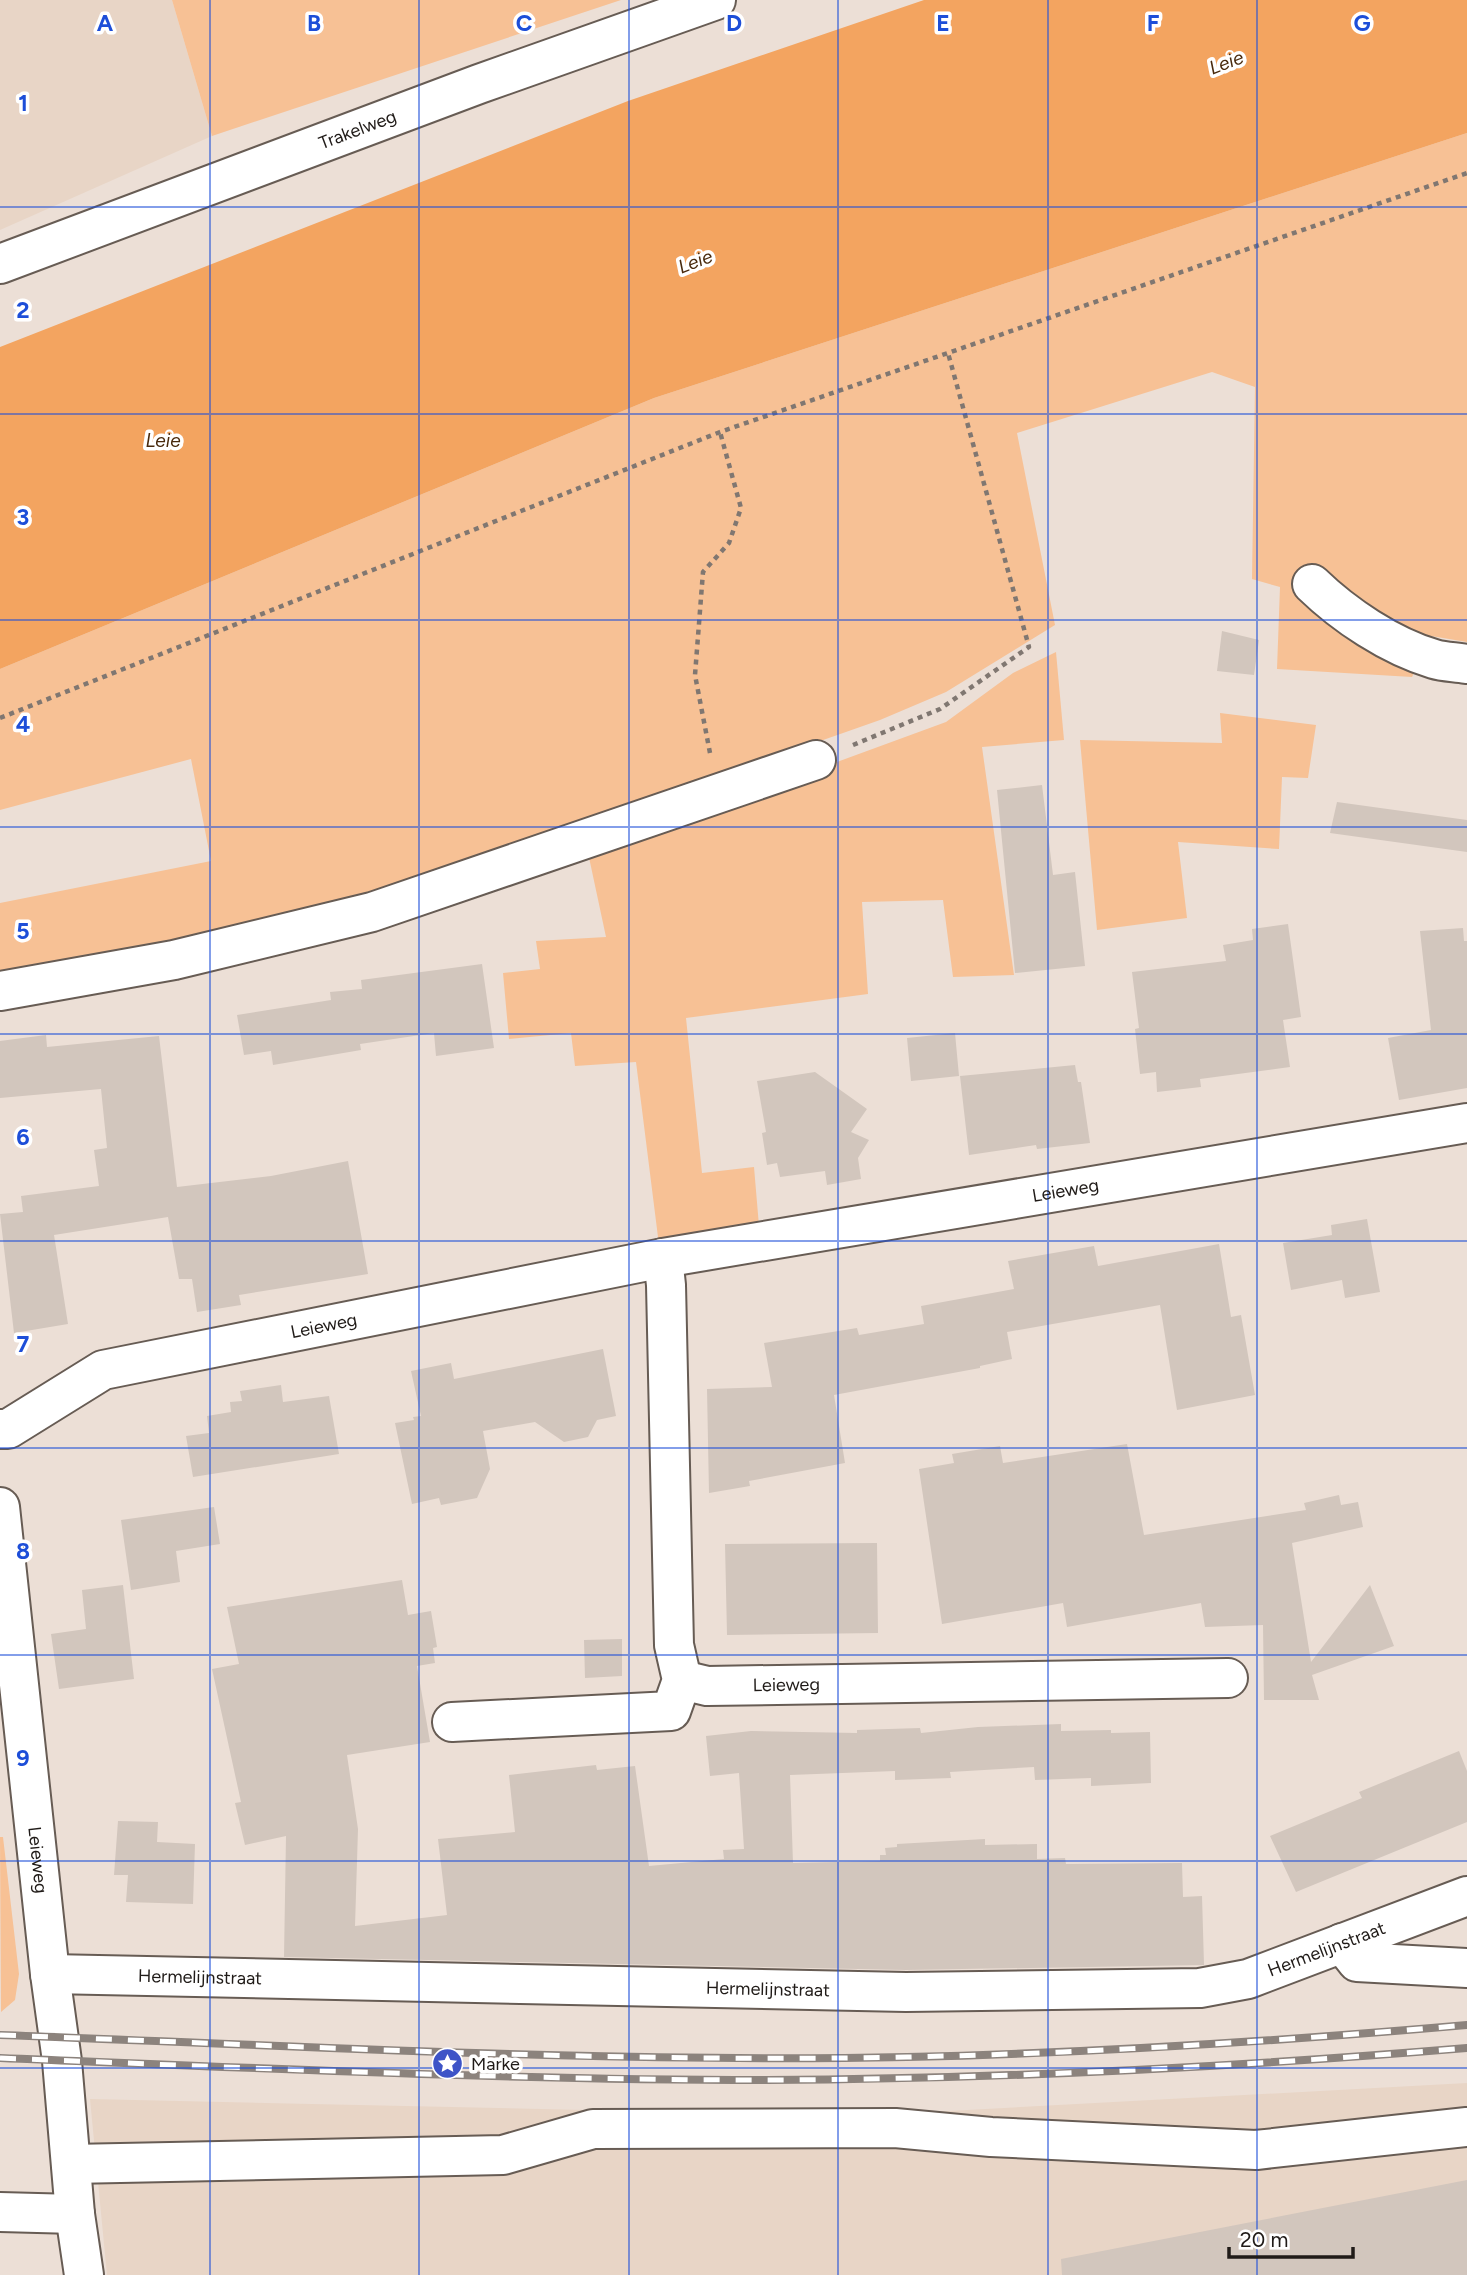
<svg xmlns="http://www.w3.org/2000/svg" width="1467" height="2275" font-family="Figtree,sans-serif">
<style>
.built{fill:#e8d5c6}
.green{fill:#f7c195}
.water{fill:#f3a460}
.building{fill:#d2c6bd}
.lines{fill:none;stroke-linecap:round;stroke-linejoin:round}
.minor-casing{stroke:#675c54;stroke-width:42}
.path{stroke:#807771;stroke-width:4.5;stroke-dasharray:5 5;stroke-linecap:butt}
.minor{stroke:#fff;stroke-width:38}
.rail-casing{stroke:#8c837d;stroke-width:8}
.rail{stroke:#fff;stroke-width:5;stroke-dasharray:16;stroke-linecap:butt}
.grid{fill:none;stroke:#1d4ed8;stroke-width:2;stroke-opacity:0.55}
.labels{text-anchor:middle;stroke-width:7;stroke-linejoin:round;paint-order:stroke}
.street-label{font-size:18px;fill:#201b18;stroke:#fff}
.poi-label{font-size:18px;fill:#201b18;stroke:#fff;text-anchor:start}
.water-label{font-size:19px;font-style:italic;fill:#492a0d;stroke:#fff}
.grid-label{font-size:23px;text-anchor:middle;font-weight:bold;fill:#1d4ed8;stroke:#fff;stroke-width:7;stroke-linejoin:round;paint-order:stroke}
</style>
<rect width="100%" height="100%" fill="#ecdfd6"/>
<!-- built -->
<path class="built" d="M0,0H172L212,136L0,230Z
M1467,2083V2275H107L90,2099L856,2116Z"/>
<!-- green -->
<path class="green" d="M172,0H621L212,136Z
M1467,133V642L1431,636L1412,677L1277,669L1280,587L1252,579L1255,387L1212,372L1017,433L1055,625L946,692L880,720L454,870L318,908L79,961L0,972V903L211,861L191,759L0,810V669L654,398Z
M1056,652L1064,740L982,747L1014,975L953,977L943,900L862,902L868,994L686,1018L702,1173L754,1167L759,1226L659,1245L636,1062L575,1066L571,1033L509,1039L503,973L540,969L536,941L606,937L587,848L687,817L946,722L1013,673Z
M1220,713L1316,725L1308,778L1282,777L1279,849L1178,842L1187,918L1097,930L1080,740L1222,743Z
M0,1837H3L19,1974L15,2000L1,2012Z"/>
<!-- water -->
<path class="water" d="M924,0H1467V133L654,398L0,669V347L628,101Z"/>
<!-- building -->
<path class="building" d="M1222,631L1259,640L1254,675L1217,671Z
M1042,785L1053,875L1075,872L1085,966L1015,973L997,790Z
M1337,802L1467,820V852L1330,833Z
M1288,924L1301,1017L1283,1020L1290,1067L1200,1079L1201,1087L1157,1092L1156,1072L1140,1074L1135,1029L1139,1028L1132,972L1226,961L1223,945L1253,940L1252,929Z
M1463,928L1464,941H1467V1088L1399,1100L1388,1038L1431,1030L1420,931Z
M482,964L494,1048L436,1056L434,1033L360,1044L361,1050L273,1065L271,1051L244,1055L237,1015L331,1000L330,992L362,989L361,980Z
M955,1033L959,1076L911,1081L907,1038Z
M46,1035L47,1047L159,1036L177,1187L271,1176L348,1161L368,1274L239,1295L241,1305L197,1312L192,1279H179L168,1217L54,1235L68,1324L14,1333L0,1214L23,1212L21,1196L99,1186L94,1150L107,1148L101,1089L0,1098V1041Z
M1075,1065L1078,1082H1081L1090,1143L1037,1149L1036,1145L969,1155L960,1076Z
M815,1072L867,1109L851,1132L869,1140L858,1158L861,1179L827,1185L825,1171L780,1177L777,1163L767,1165L762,1133L766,1132L757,1081Z
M1367,1219L1380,1292L1345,1298L1342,1280L1291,1290L1283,1243L1332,1235L1331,1225Z
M1219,1244L1231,1317L1241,1315L1255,1395L1177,1410L1160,1305L1007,1332L1012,1359L980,1366V1368L834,1395L845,1463L749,1481L750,1486L709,1493L707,1389L772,1387L764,1343L857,1328L859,1335L924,1324L921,1306L1014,1289L1008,1261L1094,1246L1098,1266Z
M603,1349L616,1416L597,1420L588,1437L564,1442L535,1422L483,1431L490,1469L477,1498L441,1505L439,1498L412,1504L395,1423L414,1420L413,1417L421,1416L411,1371L451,1363L454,1379Z
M281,1385L283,1402L329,1396L339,1454L193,1477L186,1436L209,1433L207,1416L231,1412L230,1402L242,1401L240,1391Z
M1127,1444L1144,1535L1306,1510L1304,1503L1339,1495L1341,1505L1358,1502L1363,1527L1292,1543L1311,1662L1370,1585L1394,1646L1312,1675L1319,1700H1264L1263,1625L1205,1627L1201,1603L1067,1627L1063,1603L942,1624L919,1469L954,1463L952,1454L1000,1446L1003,1463Z
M214,1507L220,1544L176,1551L180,1582L131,1590L121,1520Z
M877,1543L878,1633L727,1635L725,1544Z
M402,1580L408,1615L431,1611L437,1647L433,1648L435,1663L417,1666L430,1742L347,1755L358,1829L355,1926L447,1915L438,1839L515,1832L509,1775L596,1765L597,1770L635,1766L649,1866L724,1859L723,1850L744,1849L739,1773L710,1776L706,1736L751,1731L857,1733V1730L920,1728L921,1733L978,1727L1061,1724V1731L1111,1730V1733L1150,1732L1151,1783L1091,1786V1778L1035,1780L1034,1767L950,1772L951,1778L895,1780V1771L790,1775L793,1863L880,1861V1855H886L885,1848L897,1847V1844L985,1839V1845L1037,1844V1859L1065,1858L1066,1864L1182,1863L1183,1897L1202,1896L1204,1965L906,1970L284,1957L286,1836L245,1845L235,1803L241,1802L212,1669L239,1664L227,1607Z
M123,1585L134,1679L59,1689L51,1634L86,1629L82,1590Z
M622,1639V1676L585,1678L584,1640Z
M1459,1751L1467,1771V1822L1296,1892L1270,1836L1362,1798L1359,1792Z
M118,1821L158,1822L157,1842L195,1844L193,1904L126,1902L128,1875H114Z
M1467,2180V2275H1062L1061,2259Z"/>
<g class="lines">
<defs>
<g id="minor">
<path id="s1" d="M0,264L479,84L716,0"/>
<path d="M1312,584C1344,615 1390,646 1434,659C1444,662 1456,662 1467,664"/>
<path d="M0,991L174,960L372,912L816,760"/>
<path id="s2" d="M0,1429H8L103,1370L663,1258L1467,1123"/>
<path id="s3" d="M0,1507L50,1974L62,2061L75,2214L84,2275"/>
<path id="s4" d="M682,1680L707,1686L1228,1678"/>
<path d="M452,1722L671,1711L682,1680L674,1645L666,1285L663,1258"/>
<path d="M1342,1943L1357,1962L1467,1968"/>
<path id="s5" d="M50,1974L906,1992L1200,1988L1248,1979L1467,1896"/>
<path d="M71,2164L503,2155L593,2129L895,2128L991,2137L1256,2150L1467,2127"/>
<path d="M0,2212L75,2214"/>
</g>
</defs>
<!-- minor casing -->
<use href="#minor" class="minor-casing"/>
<!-- path -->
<path class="path" d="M0,718L720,432L1467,173
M853,745L940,709L1029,647L948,353
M710,753L695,675L703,572L729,543L741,508L720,432"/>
<!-- minor -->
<use href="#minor" class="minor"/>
<defs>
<path id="rail" d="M0,2035C302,2046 605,2063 907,2057C1094,2053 1281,2041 1467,2025
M0,2058C256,2068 511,2080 767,2080C1001,2079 1234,2067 1467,2048"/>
</defs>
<!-- rail casing -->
<use href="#rail" class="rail-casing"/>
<!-- rail -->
<use href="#rail" class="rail"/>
</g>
<!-- grid -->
<path class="grid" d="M210,0V2275M419,0V2275M629,0V2275M838,0V2275M1048,0V2275M1257,0V2275M0,207H1467M0,414H1467M0,620H1467M0,827H1467M0,1034H1467M0,1241H1467M0,1448H1467M0,1655H1467M0,1861H1467M0,2068H1467"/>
<!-- icons -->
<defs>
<symbol id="sight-disc" viewBox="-11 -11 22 22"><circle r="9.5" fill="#3e54c7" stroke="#fff"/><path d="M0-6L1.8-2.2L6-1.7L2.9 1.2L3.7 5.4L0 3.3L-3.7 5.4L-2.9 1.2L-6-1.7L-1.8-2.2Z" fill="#fff"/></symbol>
</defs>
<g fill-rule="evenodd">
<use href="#sight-disc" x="430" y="2046" width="35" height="35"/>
</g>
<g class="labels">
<!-- street labels -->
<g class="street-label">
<text dy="6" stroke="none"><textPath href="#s1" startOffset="382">Trakelweg</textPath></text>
<text dy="6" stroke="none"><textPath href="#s2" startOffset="1099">Leieweg</textPath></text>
<text dy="6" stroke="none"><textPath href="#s2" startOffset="345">Leieweg</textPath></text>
<text dy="6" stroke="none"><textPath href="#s4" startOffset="105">Leieweg</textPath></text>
<text dy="6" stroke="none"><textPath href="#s3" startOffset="355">Leieweg</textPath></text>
<text dy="6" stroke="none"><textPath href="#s5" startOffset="1283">Hermelijnstraat</textPath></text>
<text dy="6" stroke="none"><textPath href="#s5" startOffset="150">Hermelijnstraat</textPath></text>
<text dy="6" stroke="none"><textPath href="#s5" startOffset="718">Hermelijnstraat</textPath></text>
</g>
<!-- poi labels -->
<g class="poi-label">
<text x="471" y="2070">Marke</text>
</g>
<!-- water labels -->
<g class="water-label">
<text transform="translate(1226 62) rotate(-21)" y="7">Leie</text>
<text transform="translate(695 261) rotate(-21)" y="7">Leie</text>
<text x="163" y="447">Leie</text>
</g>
</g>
<g class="grid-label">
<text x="105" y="31">A</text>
<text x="314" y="31">B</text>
<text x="524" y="31">C</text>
<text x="734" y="31">D</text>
<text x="943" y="31">E</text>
<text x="1153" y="31">F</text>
<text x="1362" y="31">G</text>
<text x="23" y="111">1</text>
<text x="23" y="318">2</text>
<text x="23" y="525">3</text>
<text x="23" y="732">4</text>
<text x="23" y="939">5</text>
<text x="23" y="1145">6</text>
<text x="23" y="1352">7</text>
<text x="23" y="1559">8</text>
<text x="23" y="1766">9</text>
</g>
<!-- scale -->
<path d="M1229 2247v10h124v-10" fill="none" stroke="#201b18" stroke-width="3.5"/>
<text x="1240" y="2247" font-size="21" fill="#201b18" stroke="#ffffff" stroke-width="5" paint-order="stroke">20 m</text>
</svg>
